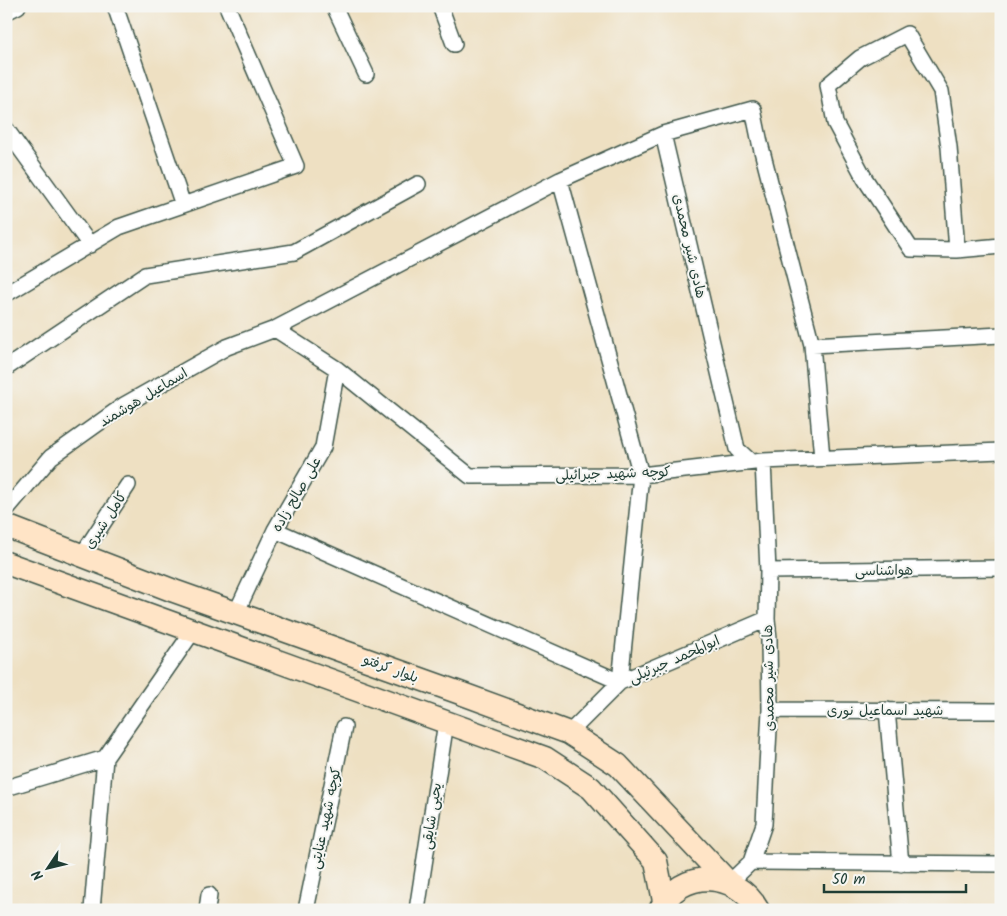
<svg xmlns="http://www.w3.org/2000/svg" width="1007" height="916" font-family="Kalam,'Playpen Sans Arabic',sans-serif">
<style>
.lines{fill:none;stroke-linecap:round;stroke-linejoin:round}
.street-casing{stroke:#3e5549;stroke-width:18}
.secondary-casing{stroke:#3e5549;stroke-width:25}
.street{stroke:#fff;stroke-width:15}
.secondary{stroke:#ffe4c6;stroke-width:22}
.labels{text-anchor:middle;stroke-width:4;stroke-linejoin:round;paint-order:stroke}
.street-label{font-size:14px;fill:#1f3d34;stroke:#f6f6f2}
</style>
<rect width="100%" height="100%" fill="#f6f6f2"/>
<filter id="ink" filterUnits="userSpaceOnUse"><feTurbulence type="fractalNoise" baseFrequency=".02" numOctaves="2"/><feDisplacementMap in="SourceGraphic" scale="10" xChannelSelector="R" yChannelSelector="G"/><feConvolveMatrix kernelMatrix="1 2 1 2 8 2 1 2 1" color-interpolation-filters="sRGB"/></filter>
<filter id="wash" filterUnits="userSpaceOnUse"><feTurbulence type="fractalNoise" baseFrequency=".0096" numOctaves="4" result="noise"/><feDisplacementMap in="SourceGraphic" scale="20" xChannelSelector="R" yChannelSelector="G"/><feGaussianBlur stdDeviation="1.12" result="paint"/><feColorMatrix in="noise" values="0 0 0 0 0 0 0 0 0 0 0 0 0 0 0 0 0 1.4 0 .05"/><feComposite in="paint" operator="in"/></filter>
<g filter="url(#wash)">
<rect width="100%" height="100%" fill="#eee0c2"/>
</g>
<g filter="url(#ink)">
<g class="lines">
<defs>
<path id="street" d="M115,6L183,205
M334,6L366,74
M440,6L454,44
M6,12L18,6
M907,34L941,91L949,147L957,250L911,249L865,179L835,123L828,85L860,58Z
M6,129L90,245
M663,134L753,109L760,143L812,345L1001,335
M560,180L663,134L737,449L751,462
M957,250L1001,246
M6,294L119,227L296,166L227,6
M275,329L337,369L470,476L641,475L763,461L1001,451
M812,345L822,458
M6,368L145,275L294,252L418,184
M6,510L51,457L124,405L227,347L275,329L560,180L641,475L620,682L275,530
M82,555L128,485
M768,571L1001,568
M236,613L275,530L323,447L337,369
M770,710L1001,711
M887,710L901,864
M569,733L620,682L767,619
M105,758L193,631
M6,788L105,758
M751,862L1001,864
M729,883L751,862L764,824L770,710L769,639L767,619L768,571L763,461
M92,910L105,758
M207,910L209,895
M306,910L344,727
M417,910L446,722"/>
<path id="secondary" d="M6,526L174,591L460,693L569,733L618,765L729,883
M6,563L545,758L591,788L656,861L664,901
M660,910C680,868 736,870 758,910"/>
</defs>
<!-- street casing -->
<use href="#street" class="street-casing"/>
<!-- secondary casing -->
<use href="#secondary" class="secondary-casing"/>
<!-- street -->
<use href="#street" class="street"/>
<!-- secondary -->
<use href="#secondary" class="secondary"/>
</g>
</g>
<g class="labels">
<!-- street labels -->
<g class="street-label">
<text transform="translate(690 246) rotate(77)" y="5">هادی شیر محمدی</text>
<text transform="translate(143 397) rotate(-31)" y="5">اسماعیل هوشمند</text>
<text transform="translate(613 473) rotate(-2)" y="5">کوچه شهید جبرائیلی</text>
<text transform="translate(296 494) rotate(-60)" y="5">علی صالح زاده</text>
<text transform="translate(105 520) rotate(-57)" y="5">کامل شیری</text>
<text transform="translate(884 570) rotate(-1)" y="5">هواشناسی</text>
<text transform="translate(674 659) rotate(-24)" y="5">ابوالمحمد جبرئیلی</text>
<text transform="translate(391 668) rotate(20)" y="5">بلوار کرفتو</text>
<text transform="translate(768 678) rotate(-91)" y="5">هادی شیر محمدی</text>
<text x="885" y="715">شهید اسماعیل نوری</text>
<text transform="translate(431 816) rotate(-81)" y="5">یحیی شایقی</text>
<text transform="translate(325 818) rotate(-78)" y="5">کوچه شهید عنایتی</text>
</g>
</g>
<!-- margin -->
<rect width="1007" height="916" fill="none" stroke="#f6f6f2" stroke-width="25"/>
<!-- north arrow -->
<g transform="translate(48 868) rotate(235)" stroke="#f6f6f2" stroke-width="4" paint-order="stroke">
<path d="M0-4L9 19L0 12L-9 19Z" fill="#1f3d34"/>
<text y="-8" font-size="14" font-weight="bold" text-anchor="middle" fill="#1f3d34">N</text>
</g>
<!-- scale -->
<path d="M824 884v8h142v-8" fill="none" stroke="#1f3d34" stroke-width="2.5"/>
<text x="832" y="884" font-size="15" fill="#1f3d34" stroke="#f6f6f2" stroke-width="4" paint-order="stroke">50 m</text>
</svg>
